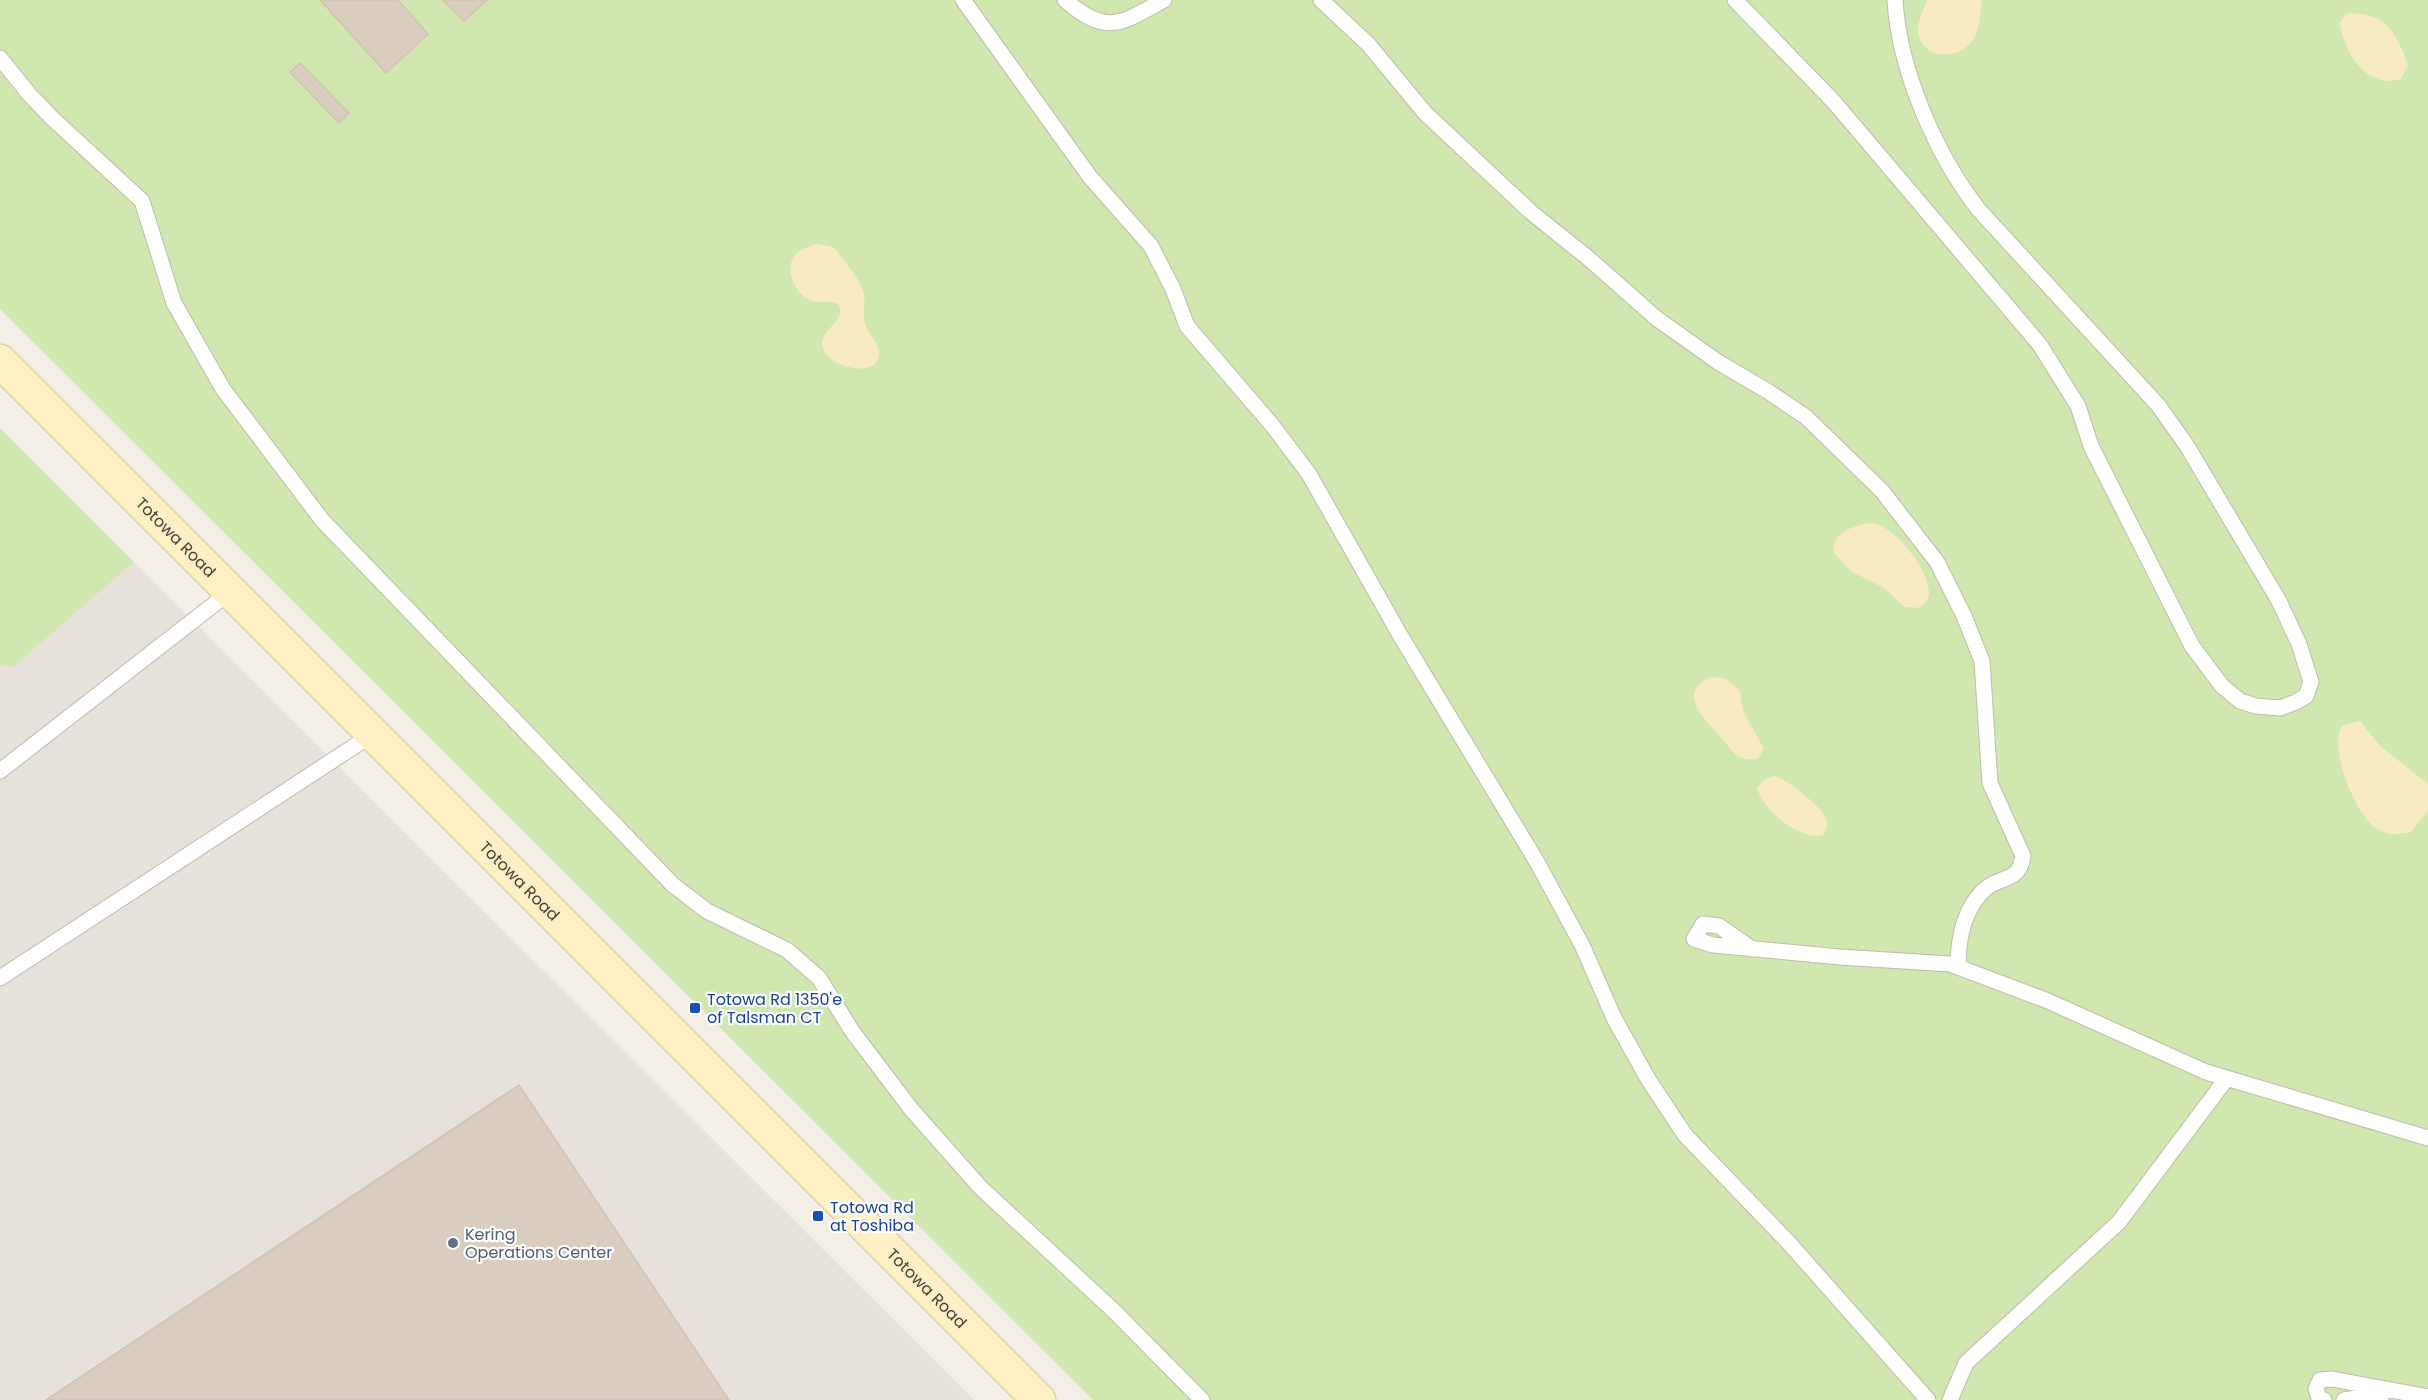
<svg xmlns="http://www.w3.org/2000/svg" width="2428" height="1400" font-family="Poppins,sans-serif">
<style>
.industrial{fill:#e6e1db}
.green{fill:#d0e8af}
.sand{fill:#f8ebc2}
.building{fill:#d8cdbf;stroke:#d0c2af;stroke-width:1.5}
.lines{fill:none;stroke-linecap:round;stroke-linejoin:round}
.service-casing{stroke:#c2b9ac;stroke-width:17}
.secondary-casing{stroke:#d4c296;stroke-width:35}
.service{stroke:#fff;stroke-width:15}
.secondary{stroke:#ffefc5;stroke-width:33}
.transit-dot{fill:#1a4fb4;stroke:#fff;stroke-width:2}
.service-dot{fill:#5c6f8a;stroke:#fff;stroke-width:2}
.labels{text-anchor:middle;stroke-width:4.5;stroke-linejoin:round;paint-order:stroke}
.street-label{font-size:16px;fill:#463f35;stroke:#fff}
.transit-label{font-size:16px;fill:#164399;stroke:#fff;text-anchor:start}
.service-label{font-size:16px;fill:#4e5e75;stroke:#fff;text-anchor:start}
</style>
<rect width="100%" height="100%" fill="#f3efe6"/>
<!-- industrial -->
<path class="industrial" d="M0,428L134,562L974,1400H0Z"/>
<!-- green -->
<path class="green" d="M0,0H2428V1400H1093L0,309Z
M0,428L134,562L13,667L0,665Z"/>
<!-- sand -->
<path class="sand" d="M1927,0H1982C1980,13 1980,30 1972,41C1958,61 1922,59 1918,32C1917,22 1924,9 1927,0Z
M2346,14C2384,10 2397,33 2408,65L2401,79C2366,90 2344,52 2340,23Z
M817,244L833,247L838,252C846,265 859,277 863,291C867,303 861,315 866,327C870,336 878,342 879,352C879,381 833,366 825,353C813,331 847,323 839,305C830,299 822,304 812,301C797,296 785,272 793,258C799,249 808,247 817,244Z
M1869,523C1893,522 1931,572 1929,594C1929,601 1923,605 1918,608L1905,607L1884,588L1851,571L1834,553C1832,532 1852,527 1869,523Z
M1711,677L1725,678L1740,691L1743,711L1764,749L1758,758C1752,760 1746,760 1740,757C1732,753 1726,743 1720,736C1703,718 1676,692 1711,677Z
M2360,721L2380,746L2428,784V810L2411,832C2398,834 2388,836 2376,828C2355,814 2328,748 2342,726Z
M1773,776C1783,776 1821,806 1825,817C1828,823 1827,829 1823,835C1800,841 1763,810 1757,788L1764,780Z"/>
<!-- building -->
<path class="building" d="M320,0H398L428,34L386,73Z
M443,0H487L464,21Z
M300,63L349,113L339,123L290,72Z
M519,1085L729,1400H46Z"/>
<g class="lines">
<defs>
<path id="service" d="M963,0L1090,177L1151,246L1173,289L1187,326L1272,425L1309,474L1400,635L1537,862L1582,945L1614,1018L1648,1079L1685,1135L1789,1243L1928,1400
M1065,0C1107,36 1120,24 1164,0
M1321,0L1368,44L1425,113L1532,213L1587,257L1656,318L1718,362L1769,392L1806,417L1882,491L1937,562L1964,616L1982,661L1990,783L2023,856C2019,884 1999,875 1984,890C1963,910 1958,940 1958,967
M1735,0L1834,102L2040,345L2078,406L2091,446L2192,646L2222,686L2240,701L2256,706L2280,708L2296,702L2306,696L2311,682L2299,644L2279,601L2187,446L2158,405L1979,210C1936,155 1899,70 1895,0
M0,58L29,94L52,118L142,201L174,303L223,389L322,520L673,885L707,911L787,950L819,978L852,1031L911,1109L980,1187L1114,1311L1202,1400
M0,771L231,591
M1752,949L1719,926L1703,924L1694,939L1713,945L1840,957L1950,964L2048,1001L2206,1072L2428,1138
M0,978L373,734
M1950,1400L1966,1363L2119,1222L2227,1078
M2324,1400L2319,1398L2316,1389L2320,1380L2332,1379L2428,1397
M2344,1400L2383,1394"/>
<g id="secondary">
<path id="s1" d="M0,361L1039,1400"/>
</g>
</defs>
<!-- service casing -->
<use href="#service" class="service-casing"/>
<!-- secondary casing -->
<use href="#secondary" class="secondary-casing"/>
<!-- service -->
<use href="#service" class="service"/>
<!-- secondary -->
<use href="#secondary" class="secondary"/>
</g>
<!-- markers -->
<g class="transit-dot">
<rect x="689" y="1002" width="12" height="12" rx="3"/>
<rect x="812" y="1210" width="12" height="12" rx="3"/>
</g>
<circle class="service-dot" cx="453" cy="1243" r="6"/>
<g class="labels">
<!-- street labels -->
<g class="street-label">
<text dy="6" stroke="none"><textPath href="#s1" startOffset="249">Totowa Road</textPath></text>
<text dy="6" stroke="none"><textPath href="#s1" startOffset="735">Totowa Road</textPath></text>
<text dy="6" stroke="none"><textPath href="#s1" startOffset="1311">Totowa Road</textPath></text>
</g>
<!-- transit labels -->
<g class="transit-label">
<text x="707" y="1005">Totowa Rd 1350'e<tspan x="707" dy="18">of Talsman CT</tspan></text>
<text x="830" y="1213">Totowa Rd<tspan x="830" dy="18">at Toshiba</tspan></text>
</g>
<!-- service labels -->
<g class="service-label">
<text x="465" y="1240">Kering<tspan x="465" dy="18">Operations Center</tspan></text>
</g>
</g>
</svg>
